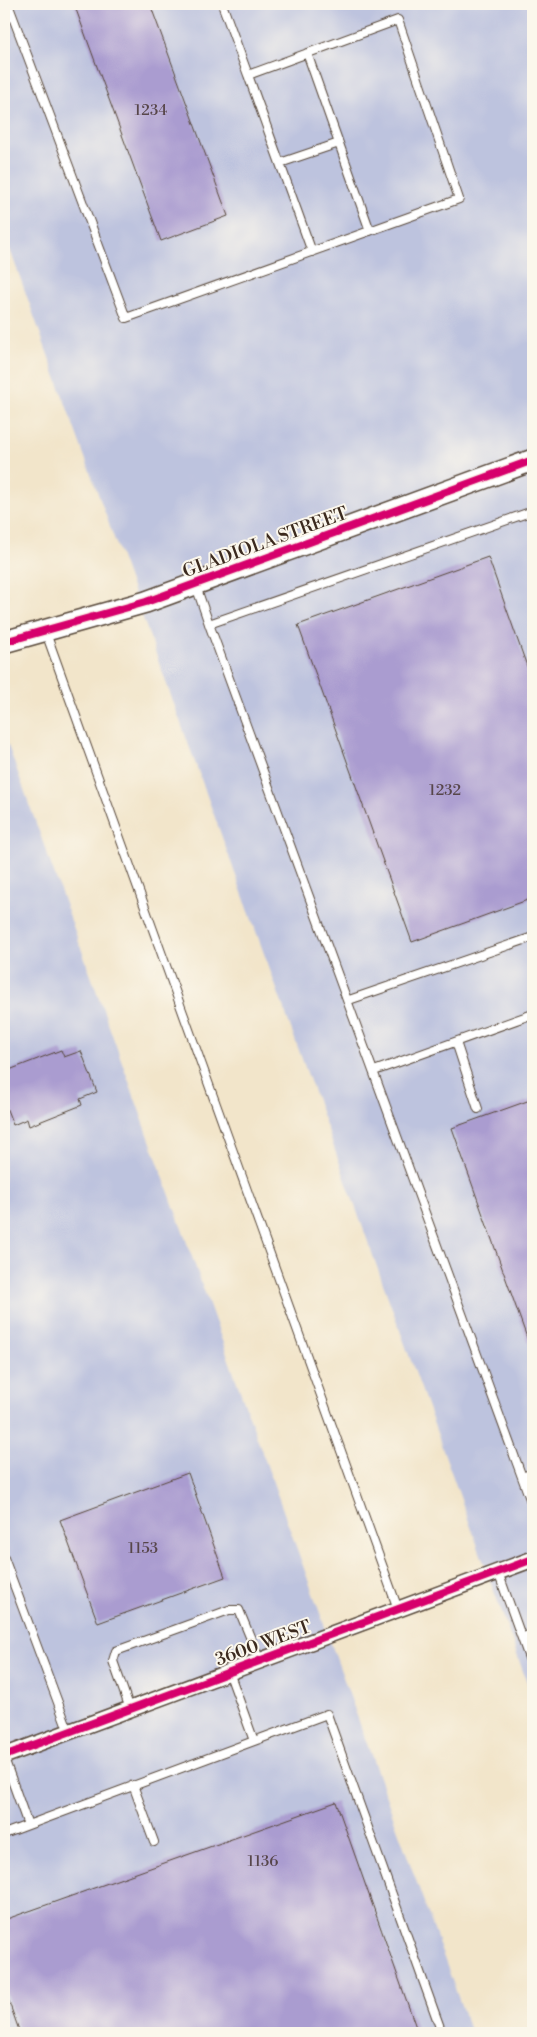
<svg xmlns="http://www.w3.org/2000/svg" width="537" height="2037" font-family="'Libre Bodoni',serif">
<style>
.industrial{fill:#bdc3de}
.building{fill:#aa9cd0}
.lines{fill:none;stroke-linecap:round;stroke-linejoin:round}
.lane-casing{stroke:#564638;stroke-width:10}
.street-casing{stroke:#564638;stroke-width:18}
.secondary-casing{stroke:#564638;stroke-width:24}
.lane{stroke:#fff;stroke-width:8}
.street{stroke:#fff;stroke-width:15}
.secondary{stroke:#fff;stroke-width:21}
.cycleway-casing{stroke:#fbf7ec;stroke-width:11}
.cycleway{stroke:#d6006c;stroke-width:8}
.labels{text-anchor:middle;stroke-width:4;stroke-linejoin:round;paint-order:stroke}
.number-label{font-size:15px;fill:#57464a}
.street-label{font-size:18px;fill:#3b2a1e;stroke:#fbf7ec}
</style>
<rect width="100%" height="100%" fill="#fbf7ec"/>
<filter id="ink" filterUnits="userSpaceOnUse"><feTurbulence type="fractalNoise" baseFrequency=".02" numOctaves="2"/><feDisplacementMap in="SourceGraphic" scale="10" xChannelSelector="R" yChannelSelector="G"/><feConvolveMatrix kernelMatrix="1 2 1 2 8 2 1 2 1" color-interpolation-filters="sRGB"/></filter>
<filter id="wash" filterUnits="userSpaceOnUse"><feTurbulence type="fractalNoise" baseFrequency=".0096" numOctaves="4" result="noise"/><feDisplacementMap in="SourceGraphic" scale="20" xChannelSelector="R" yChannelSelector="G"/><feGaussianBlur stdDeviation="1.12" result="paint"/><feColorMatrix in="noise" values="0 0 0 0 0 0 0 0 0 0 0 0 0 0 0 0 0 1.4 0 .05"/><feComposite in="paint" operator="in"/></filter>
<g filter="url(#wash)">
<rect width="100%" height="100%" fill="#f2e5ca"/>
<!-- industrial -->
<path class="industrial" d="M4,4H533V1699L4,233Z
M4,734L471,2033H4Z"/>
<g id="blocks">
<!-- building -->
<path class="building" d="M74,4H150L228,216L161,241Z
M488,557L533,683V898L412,942L298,625Z
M61,1050L64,1057L81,1051L97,1092L80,1099L82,1105L29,1126L27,1119L13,1125L4,1102V1072Z
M533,1099V1349H531L452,1128Z
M188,1473L225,1577L98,1623L60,1520Z
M336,1802L418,2033H20L4,1988V1920Z"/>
</g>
</g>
<g filter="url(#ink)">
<use href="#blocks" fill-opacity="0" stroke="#564638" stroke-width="1"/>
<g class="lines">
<defs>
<path id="lane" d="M8,4L126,318L459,199L398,20L248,75L222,4
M307,53L370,231
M248,75L312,252
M280,163L339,143
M196,586L209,624L533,511
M209,624L533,1507
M46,633L398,1609
M349,1000L533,937
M456,1042L478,1109
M374,1071L533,1014
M522,1477L533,1473
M4,1558L69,1732
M498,1572L533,1669
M522,1638L533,1633
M130,1709L113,1661L116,1651L229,1610H239L260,1661
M254,1741L327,1714L442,2033
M4,1758L28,1825L254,1741L229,1672
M133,1785L154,1842
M4,1834L28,1825"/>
<path id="street" d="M4,1756L533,1559"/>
<path id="secondary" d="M4,642L146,602L533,460"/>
</defs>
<!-- lane casing -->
<use href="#lane" class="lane-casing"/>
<!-- street casing -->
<use href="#street" class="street-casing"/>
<!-- secondary casing -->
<use href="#secondary" class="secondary-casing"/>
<!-- lane -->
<use href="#lane" class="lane"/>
<!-- street -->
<use href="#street" class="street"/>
<!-- secondary -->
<use href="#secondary" class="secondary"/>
<defs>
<path id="cycleway" d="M4,642L146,602L533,460
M4,1756L533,1559"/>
</defs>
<!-- cycleway casing -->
<use href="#cycleway" class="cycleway-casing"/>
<!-- cycleway -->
<use href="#cycleway" class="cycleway"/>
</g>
</g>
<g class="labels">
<!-- number labels -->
<g class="number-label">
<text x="151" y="115">1234</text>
<text x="445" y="795">1232</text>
<text x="143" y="1553">1153</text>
<text x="263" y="1866">1136</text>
</g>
<!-- street labels -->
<g class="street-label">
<text transform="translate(265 542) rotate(-20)" y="6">GLADIOLA STREET</text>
<text transform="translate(263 1643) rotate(-20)" y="6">3600 WEST</text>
</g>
</g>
<!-- margin -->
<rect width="537" height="2037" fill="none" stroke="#fbf7ec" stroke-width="20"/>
</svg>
